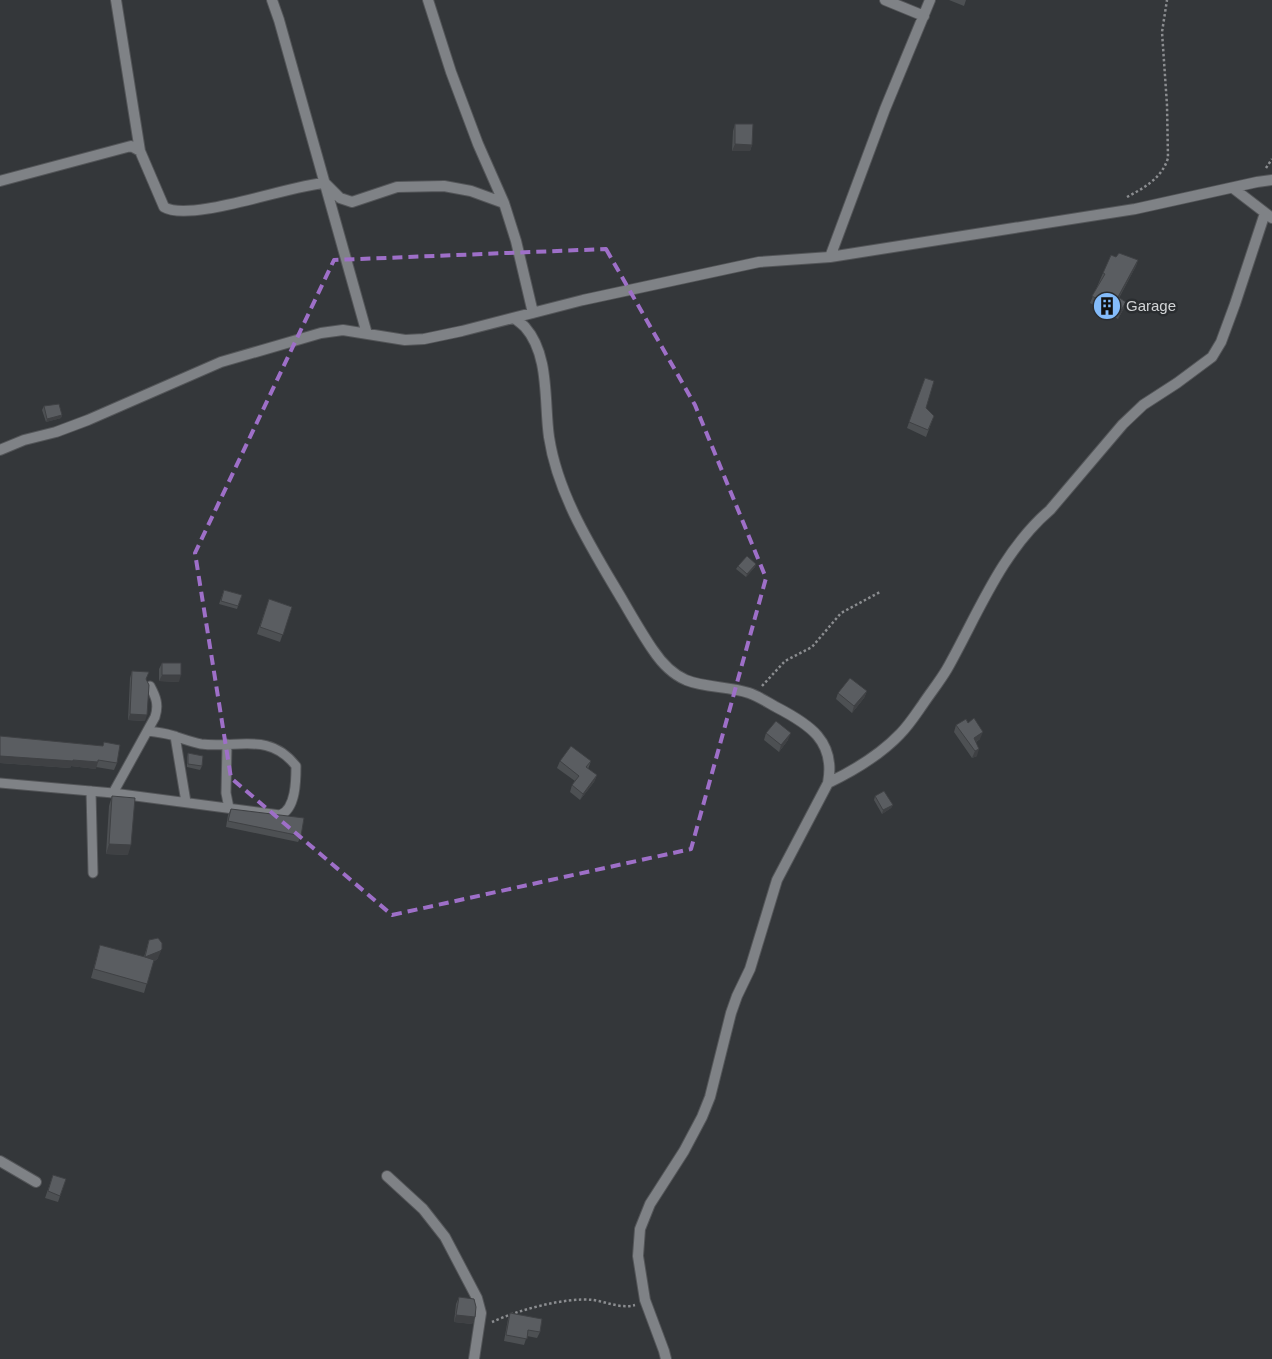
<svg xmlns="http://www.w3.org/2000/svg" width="1272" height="1359" font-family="Helvetica,sans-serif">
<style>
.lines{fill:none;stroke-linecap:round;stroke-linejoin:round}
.lane-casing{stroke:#535558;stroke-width:11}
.street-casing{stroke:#535558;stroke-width:12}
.path{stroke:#8b8d90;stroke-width:2.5;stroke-dasharray:2.5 2.5;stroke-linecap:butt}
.lane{stroke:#7f8286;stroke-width:9}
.street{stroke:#7f8286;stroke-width:10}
.wall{fill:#4d5053}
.shaded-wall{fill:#3f4144}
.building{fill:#5a5d61;stroke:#3f4144}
.marked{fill:none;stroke:#9e6fc8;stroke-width:4;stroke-dasharray:10 6;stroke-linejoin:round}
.labels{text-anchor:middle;stroke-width:5;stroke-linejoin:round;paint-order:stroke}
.poi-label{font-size:15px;fill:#d2d4d6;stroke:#2a2d30;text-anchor:start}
</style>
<rect width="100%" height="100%" fill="#34373a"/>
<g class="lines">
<defs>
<path id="lane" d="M175,736L186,802
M227,744L226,793L229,808
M0,783L113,793L280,815C296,809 296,780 296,766C269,731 237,749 201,744C191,742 181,738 171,735C164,733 156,732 148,731
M91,791L93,873
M113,793L155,717C159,705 156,697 150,686"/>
<path id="street" d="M116,0L140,151
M272,0L279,20L367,334
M428,0L451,72L478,144L504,203L516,241L533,313
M885,0L924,16
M0,181L131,146L140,151L164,207C190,223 290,185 325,183L340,198L352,202L397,187L444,186L471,191L504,203
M1233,188L1272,218
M830,257L885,109L930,0
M514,318C518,321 522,324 525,327C550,355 544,403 549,437C558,496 593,550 623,601C633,618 642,634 653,650C661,662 672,674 686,680C706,688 728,686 749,693C758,696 767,702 776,707C809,724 836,741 828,783L777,880L750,969L737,996L731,1013L710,1097L702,1117L684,1151L650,1204L640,1229L638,1256L645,1300L664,1351L666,1359
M0,450L24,440L56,432L88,420L221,362L321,333L343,330L405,340L424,339L462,331L583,300L759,262L830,257L1135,209L1257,182L1272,180
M828,783C855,770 880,755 900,734C909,725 916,714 923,704C931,692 940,681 947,669C978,614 1001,552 1050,510L1123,424L1143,405L1177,383L1212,357L1221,342L1235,304L1265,213
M0,1161L36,1182
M387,1176L423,1209L445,1237L477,1298L481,1313L474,1359"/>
</defs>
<!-- lane casing -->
<use href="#lane" class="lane-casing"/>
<!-- street casing -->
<use href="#street" class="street-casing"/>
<!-- path -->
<path class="path" d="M1266,168L1272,159
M1127,197C1144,188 1162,178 1168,158L1167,105L1162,32L1167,0
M762,686L785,661L812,647L841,613L880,592
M492,1322C518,1310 565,1297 593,1300C607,1302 621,1309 635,1305"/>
<!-- lane -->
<use href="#lane" class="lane"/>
<!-- street -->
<use href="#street" class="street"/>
</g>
<!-- wall -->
<path class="wall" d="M949,0H966L964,6Z
M735,124L752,145L750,151H732L733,131Z
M1116,257L1138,260L1136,266L1119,298L1124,308L1118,319L1090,303L1103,273Z
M925,378L926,408L934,416L926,437L907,428Z
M44,406L62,415L61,418L46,422L42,410Z
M756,564L755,567L746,577L736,569L738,566Z
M224,590L242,595L237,609L219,604Z
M269,599L292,607L280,642L257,634Z
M162,663L179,682L159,681V669Z
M132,671L146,679L145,721L128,720L130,678Z
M867,691L864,698L852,713L836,699L838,693Z
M968,723L980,739L976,742L977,756L972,758L954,732L956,725Z
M766,733L788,740L779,752L764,740Z
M104,742L117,763L114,770L96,767V769L71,766L70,768L0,763L103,746Z
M188,753L202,766L200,770L187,767V757Z
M560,761H591L588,769L597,775L594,782L580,800L570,792L572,785L575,781L557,768Z
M112,796L128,855L106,854L109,806Z
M875,796L893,805L891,808L882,814L874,800Z
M231,809L301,836L298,842L226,827L228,815Z
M149,940L158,958L156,960L153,962L144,993L91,978L100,945L144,957Z
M53,1175L66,1179L58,1202L45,1198Z
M459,1297L475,1317L472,1324L454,1322L456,1304Z
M510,1313L540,1332L537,1338L527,1336L524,1345L504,1341L508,1319Z"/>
<!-- shaded-wall -->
<path class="shaded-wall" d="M735,144L752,145L750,151H732Z
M1138,260L1136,266L1115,304L1118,297Z
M1126,302L1124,308L1118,319L1120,312Z
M62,415L61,418L46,422L47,419Z
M756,564L755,567L746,577L747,574Z
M162,675H181L179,682L159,681Z
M867,691L864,698L852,713L854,706Z
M130,714L147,715L145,721L128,720Z
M983,732L980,739L972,744L974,738Z
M791,733L788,740L779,752L781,745Z
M979,749L977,756L972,758L975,751Z
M0,756L73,760L98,762L96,769L71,766L70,768L0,763Z
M597,775L594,782L580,800L583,794Z
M893,805L891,808L882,814L883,810Z
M109,844L131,845L128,855L106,854Z
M162,949L158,958L156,960L142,967L145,957Z
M456,1315L475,1317L472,1324L454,1322Z"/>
<!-- building -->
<path class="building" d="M735,124H753L752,145L735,144Z
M1119,253L1138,260L1118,297L1126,302L1120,312L1092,296L1105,274L1103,273L1111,255L1116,257Z
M925,378L934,381L926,408L934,416L928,430L909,422Z
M59,404L62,415L47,419L44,406Z
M747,556L756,564L747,574L738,566Z
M224,590L242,595L238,606L221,601Z
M269,599L292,607L283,635L260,627Z
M162,663H181V675H162Z
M132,671L149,672L146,679L149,685L147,715L130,714Z
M850,678L867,691L854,706L838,693Z
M974,718L983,732L974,738L979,749L975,751L956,725L966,719L968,723Z
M776,721L791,733L781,745L766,733Z
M0,736L103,746L104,742L120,745L117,763L98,760V762L73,760V761L0,756Z
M571,746L591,761L586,767L597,775L583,794L572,785L579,776L560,761Z
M188,753L203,756L202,766L188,764Z
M884,791L893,805L883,810L875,796Z
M112,796L135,798L131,845L109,844Z
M231,809L304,818L301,836L228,821Z
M158,938L162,943V949L160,951L145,957L154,960L147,984L94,969L100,945L145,957L149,940Z
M53,1175L66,1179L60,1196L48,1191Z
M459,1297L474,1299L476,1307L475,1317L456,1315Z
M510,1313L542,1319L540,1332L528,1330L527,1339L506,1335Z"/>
<!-- marked area -->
<path class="marked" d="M606,249L695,405L766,578L691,849L392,915L231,778L195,553L334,260Z"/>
<!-- icons -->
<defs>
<symbol id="building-disc" viewBox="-11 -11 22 22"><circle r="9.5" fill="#84bcfb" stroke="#2a2d30"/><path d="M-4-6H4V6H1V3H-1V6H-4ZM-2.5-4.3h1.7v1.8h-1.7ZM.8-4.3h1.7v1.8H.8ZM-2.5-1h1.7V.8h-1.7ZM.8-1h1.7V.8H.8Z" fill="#111"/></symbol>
</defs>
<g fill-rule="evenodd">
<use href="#building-disc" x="1091" y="290" width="32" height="32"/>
</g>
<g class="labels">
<!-- poi labels -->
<g class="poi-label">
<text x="1126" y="311">Garage</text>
</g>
</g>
</svg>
